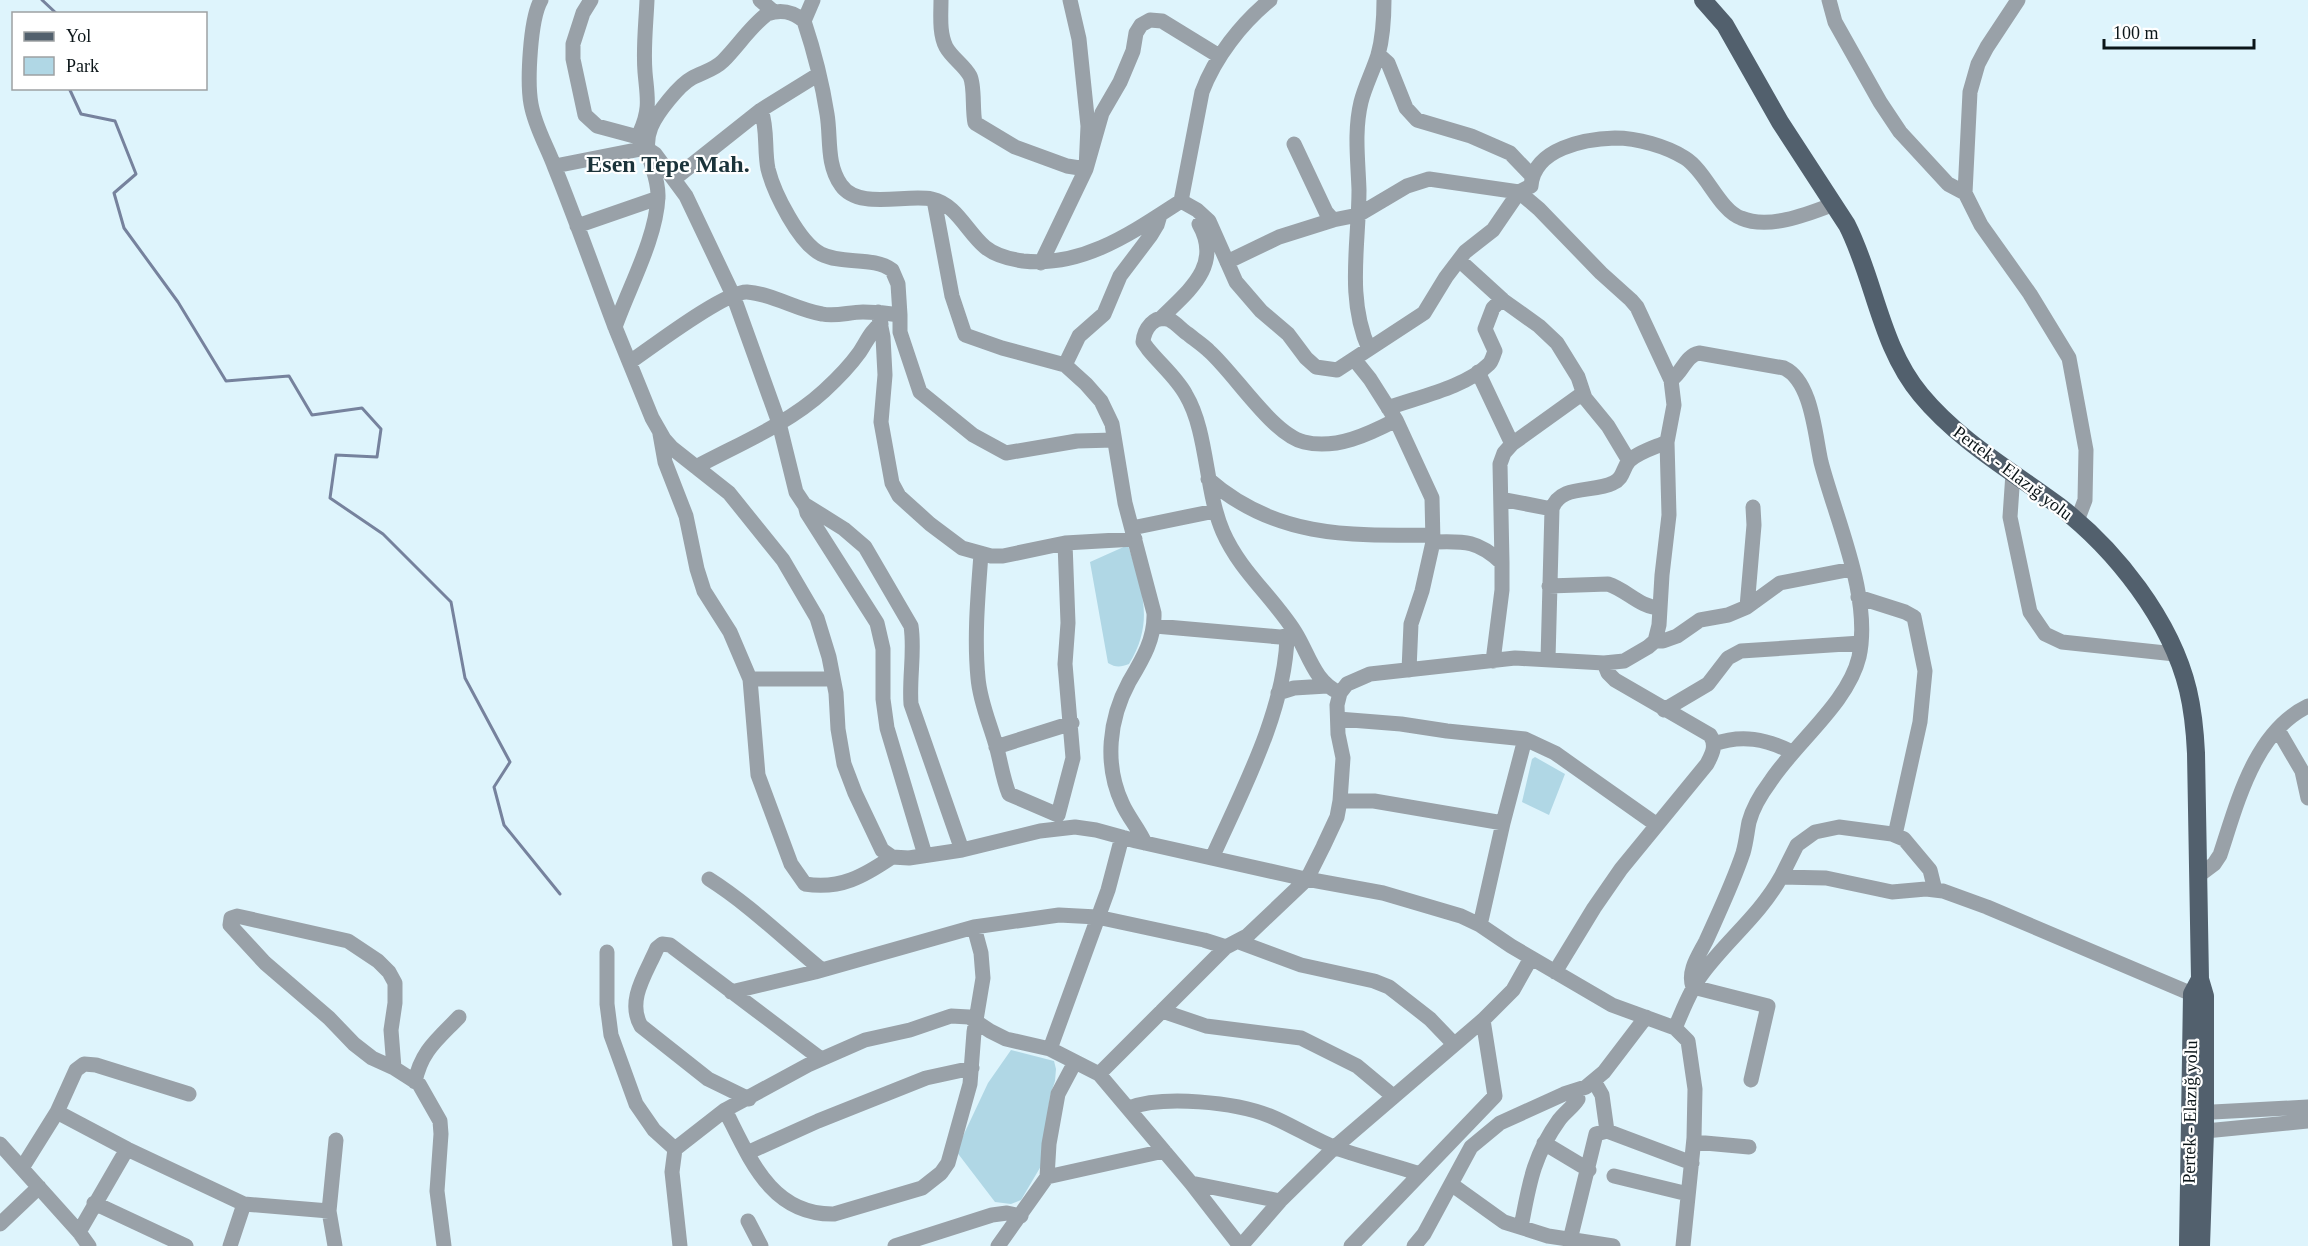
<svg xmlns="http://www.w3.org/2000/svg" width="2308" height="1246" font-family="Georgia,serif">
<style>
.green{fill:#b0d7e5}
.lines{fill:none;stroke-linecap:round;stroke-linejoin:round}
.stream{stroke:#76829d;stroke-width:3}
.minor{stroke:#99a1a8;stroke-width:15}
.major{stroke:#52606d;stroke-width:18}
.labels{text-anchor:middle;stroke-width:4.5;stroke-linejoin:round;paint-order:stroke}
.street-label{font-size:18px;fill:#0b1518;stroke:#fff}
.district-label{font-size:24px;font-weight:bold;fill:#1b333a;stroke:#fff}
</style>
<rect width="100%" height="100%" fill="#def4fc"/>
<!-- green -->
<path class="green" d="M1128,545C1142,590 1155,621 1129,664C1121,667 1116,668 1108,663L1090,562Z
M1535,757L1565,774L1549,815L1522,802L1532,759Z
M1011,1050L1054,1061L1056,1069L1055,1081L1050,1096L1041,1166L1021,1200L1011,1204L995,1202L956,1151L988,1083Z"/>
<g class="lines">
<!-- stream -->
<path class="stream" d="M42,0L57,14
M69,88L81,114L115,121L136,174L114,193L124,228L178,302L226,381L289,376L312,415L362,408L381,429L377,457L336,455L330,498L383,534L451,602L465,678L510,762L494,787L504,825L560,894"/>
<!-- minor -->
<path class="minor" d="M541,0C530,19 527,82 531,104C535,127 547,146 555,168C576,220 595,274 615,327
M591,0L583,13L573,44V59L585,115L597,126L638,137L646,148L655,154L686,196L733,295L779,423L796,492L804,504L844,529L865,547L911,626C915,651 909,678 911,704L962,850
M760,0L774,12
M941,0C941,15 939,33 946,47C952,58 964,65 970,76C975,86 972,109 975,123L1015,147L1067,166L1086,169L1102,113L1120,82L1133,51L1136,33L1141,25L1150,20L1162,21L1219,56
M1270,0C1241,24 1215,57 1202,92L1181,201C1133,232 1083,268 1023,261C1009,259 996,256 985,247C967,232 956,204 932,199C905,194 858,210 841,185C826,164 831,137 827,114C822,82 814,51 804,21C792,11 781,9 767,14C750,27 738,46 723,61C714,70 703,72 692,78C679,85 657,113 651,127C640,154 659,170 658,197C656,239 629,287 615,327L652,418L664,439L672,448L729,493L783,560L817,618L829,657L836,693L838,729L844,764L855,793L882,850L892,857L909,858L962,850L1040,831L1075,827L1096,830L1136,841L1301,878L1383,893L1461,916L1480,925L1511,946L1612,1005L1675,1028L1688,1041L1695,1089L1694,1138L1683,1246
M1829,0L1835,22L1880,102L1900,132L1948,184L1965,193
M2018,0L1987,47L1978,64L1970,92L1965,193L1981,225L2030,294L2069,358L2086,450L2085,500L2077,521
M804,21L813,0
M1378,54L1388,63L1406,108L1417,120L1471,136L1510,153L1532,176
M761,110C768,130 764,149 768,169C774,193 799,243 821,254C843,265 873,256 892,270L898,284L900,315
M640,132C651,108 647,96 645,72C643,48 646,24 647,0
M555,166L646,148
M674,179L761,110L819,74
M934,200L952,296L965,335L1002,348L1065,365L1086,384L1101,401L1112,424L1125,503L1154,613C1155,639 1142,660 1129,682C1109,719 1104,764 1122,803C1128,817 1139,829 1145,843
M1181,201L1197,210L1209,221L1236,282L1261,311L1288,334L1306,358L1316,367L1337,370L1424,313L1446,277L1465,252L1493,230L1519,192L1531,186C1534,148 1585,139 1615,138C1637,138 1666,146 1685,158C1706,171 1719,210 1741,218C1769,230 1808,214 1834,204
M577,226L658,198
M1459,260L1504,301L1539,326L1557,343L1578,377L1585,398L1608,426L1629,461
M1227,262L1279,237L1333,220
M1041,263L1086,169L1088,126L1079,39L1070,0
M878,312L883,337L885,375L881,422L892,483L899,496L930,524L962,548L991,556H1003L1065,543L1135,539
M1160,319C1188,291 1223,266 1199,224
M1369,349C1346,298 1359,243 1359,190C1358,160 1354,131 1361,102C1365,86 1373,71 1378,55C1383,37 1384,18 1384,0
M1354,359L1370,379L1396,420L1432,498L1433,542L1422,591L1411,624L1409,670
M630,362C652,347 725,291 747,292C773,294 797,310 822,314C836,317 849,312 863,312C875,312 888,313 900,315V332L920,392L973,435L1006,453L1077,441L1114,440
M1065,365L1079,336L1104,314L1120,276L1151,235L1157,225L1160,215
M1478,372L1512,444
M1671,380C1683,372 1685,356 1699,353L1784,368C1812,381 1815,436 1821,462C1836,520 1872,597 1859,657C1848,703 1796,742 1770,782C1761,794 1753,807 1749,822C1747,832 1746,843 1743,853C1733,883 1719,912 1706,941C1699,955 1687,971 1693,987L1768,1006L1751,1080
M1388,408C1418,397 1466,387 1489,364C1492,361 1493,356 1495,351L1485,329L1493,308L1502,299
M660,434L665,462L686,516L697,569L704,591L730,632L750,679L758,775L791,864L805,884C840,890 864,876 892,857
M696,467C739,444 788,424 824,391C837,379 849,367 859,353C866,343 871,330 881,324
M2013,473L2010,517L2030,612L2045,634L2062,642L2175,654
M1208,479C1275,538 1349,536 1433,535
M1501,499L1552,509
M805,505L807,513L877,623L883,649V699L887,728L925,855
M1132,528L1215,511
M1433,542C1464,541 1478,540 1502,563V590L1493,661
M981,554C978,595 974,637 978,678C980,703 991,726 997,749C1001,764 1003,779 1009,794L1058,815L1073,758L1065,664L1068,623L1065,543
M1502,563L1500,464L1504,453L1512,444L1583,393
M1549,586L1608,584C1627,590 1639,607 1660,608
M1858,597L1905,612L1914,617L1925,671L1920,722L1895,835
M1747,607L1754,525L1753,507
M1155,626L1280,637L1295,634
M1655,641H1663L1677,636L1700,620L1728,615L1747,607L1780,583L1852,569
M1548,659L1552,509C1560,484 1593,493 1613,483C1624,478 1622,469 1629,461C1638,452 1656,447 1667,442
M750,679H833
M1278,693L1294,688L1327,686
M1340,693C1314,682 1309,654 1295,632C1273,597 1240,571 1223,532C1205,491 1208,432 1186,395C1177,378 1160,364 1148,349L1143,342C1144,330 1154,313 1170,320C1176,323 1182,330 1188,334C1195,340 1203,345 1209,351C1235,374 1272,434 1304,442C1336,450 1369,434 1396,420
M1664,710L1708,684L1728,658L1741,651L1861,643
M1338,719L1401,724L1447,731L1525,739L1555,753L1657,825
M2278,730L2302,771L2308,798
M1714,744C1742,734 1766,739 1792,752
M996,747L1072,723
M1340,801H1374L1503,823
M1122,837L1108,890L1050,1049L1099,1074L1191,1183L1240,1246
M1212,858C1242,791 1285,711 1287,637
M2198,876L2214,864L2220,855C2237,804 2254,732 2308,706
M1781,877L1797,845L1815,832L1839,827L1892,834L1904,839L1930,870L1935,890
M709,879C750,905 784,939 822,970
M1480,925L1503,823L1525,739
M1239,942L1301,965L1374,981L1389,987L1430,1019L1454,1044
M607,952V1004L611,1035L636,1104L654,1130L675,1149
M1555,972L1594,908L1621,869L1707,764C1712,754 1717,746 1710,735L1615,680L1608,673L1604,663
M731,992L815,972L974,927L1059,915L1097,917L1204,940L1226,947
M1162,1011L1206,1026L1301,1038L1357,1066L1393,1096
M1675,1028C1683,1010 1690,990 1702,974C1727,940 1760,915 1781,877L1826,878L1892,892L1926,889L1943,891L1987,907L2192,994
M394,1068L391,1030L395,1003V983L389,972L378,961L348,941L237,916L231,918L230,925L265,963L329,1018L354,1044L372,1058L394,1068L419,1084L440,1121L441,1134L437,1191L444,1246
M1099,1074L1226,947L1247,936L1307,879L1323,847L1337,817L1340,801L1343,758L1338,734L1337,705L1340,693L1347,684L1370,674L1515,658L1604,663L1624,661L1648,647L1655,641L1659,625L1662,575L1669,515L1667,442L1674,405L1671,380L1637,307L1631,300L1601,273L1539,209L1519,192L1429,179L1407,186L1358,215L1333,220L1326,212L1294,144
M1594,1081L1602,1095L1607,1131L1692,1163
M415,1082C421,1051 438,1039 459,1017
M749,1099L708,1079L641,1026C626,1000 647,972 657,948L662,944L670,945L821,1059
M1129,1108C1163,1095 1235,1102 1270,1116C1292,1125 1313,1139 1336,1148C1364,1158 1393,1165 1420,1174
M725,1110C750,1159 771,1215 834,1214L922,1188L941,1173L948,1163L970,1084L974,1032L983,978L981,953L974,927
M57,1112L127,1149
M2194,1113L2308,1107
M2195,1132L2308,1121
M1694,1142L1749,1147
M1544,1143L1589,1170
M0,1144L79,1232L89,1246
M747,1153L818,1121L926,1078L972,1068
M22,1168L57,1112L76,1070L84,1064L96,1065L189,1094
M1614,1176L1688,1194
M1047,1177L1164,1151
M1191,1183L1280,1201
M1451,1184L1504,1222L1548,1236L1613,1246
M94,1203L186,1246
M244,1204L329,1211
M748,1221L761,1246
M0,1224L39,1187
M1521,1227C1529,1185 1533,1156 1559,1120C1565,1112 1573,1107 1578,1099L1575,1091
M79,1232L127,1149L244,1204L230,1246
M1570,1240L1596,1134L1607,1131
M335,1246L329,1211L336,1140
M680,1246L672,1172L675,1149L725,1110L808,1065L865,1040L910,1030L951,1016L969,1017L990,1031L1006,1039L1050,1049
M895,1246L992,1215L1007,1213L1021,1216
M998,1246L1047,1177L1049,1144L1058,1094L1075,1062
M1241,1246L1280,1201L1335,1147L1483,1020L1513,990L1531,958
M1351,1246L1495,1096L1483,1020
M1414,1246L1424,1234L1471,1147L1500,1123L1564,1094L1586,1087L1604,1072L1646,1017"/>
<!-- major -->
<path class="major" d="M1703,0L1725,25L1780,122L1847,225C1875,280 1880,346 1921,395C1959,441 2012,471 2059,506C2116,550 2171,620 2188,690C2193,711 2195,732 2196,753L2200,979L2205,996V1132L2201,1246
M2188,1246L2192,994L2200,979"/>
</g>
<g class="labels">
<!-- street labels -->
<g class="street-label">
<text transform="translate(2013 473) rotate(37)" y="6">Pertek - Elazığ yolu</text>
<text transform="translate(2190 1112) rotate(-89)" y="6">Pertek - Elazığ yolu</text>
</g>
<!-- district labels -->
<g class="district-label">
<text x="668" y="172">Esen Tepe Mah.</text>
</g>
</g>
<!-- legend -->
<rect x="12" y="12" width="195" height="78" fill="#ffffff" stroke="#9da1a3" stroke-width="1.5"/>
<rect x="24" y="32" width="30" height="9" fill="#52606d" stroke="#9da1a3" stroke-width="1.5"/>
<text x="66" y="42" font-size="18" fill="#0b1518">Yol</text>
<rect x="24" y="57" width="30" height="18" fill="#b0d7e5" stroke="#9da1a3" stroke-width="1.5"/>
<text x="66" y="72" font-size="18" fill="#0b1518">Park</text>
<!-- scale -->
<path d="M2104 39v9h150v-9" fill="none" stroke="#0b1518" stroke-width="3"/>
<text x="2113" y="39" font-size="18" fill="#0b1518" stroke="#ffffff" stroke-width="4.5" paint-order="stroke">100 m</text>
</svg>
